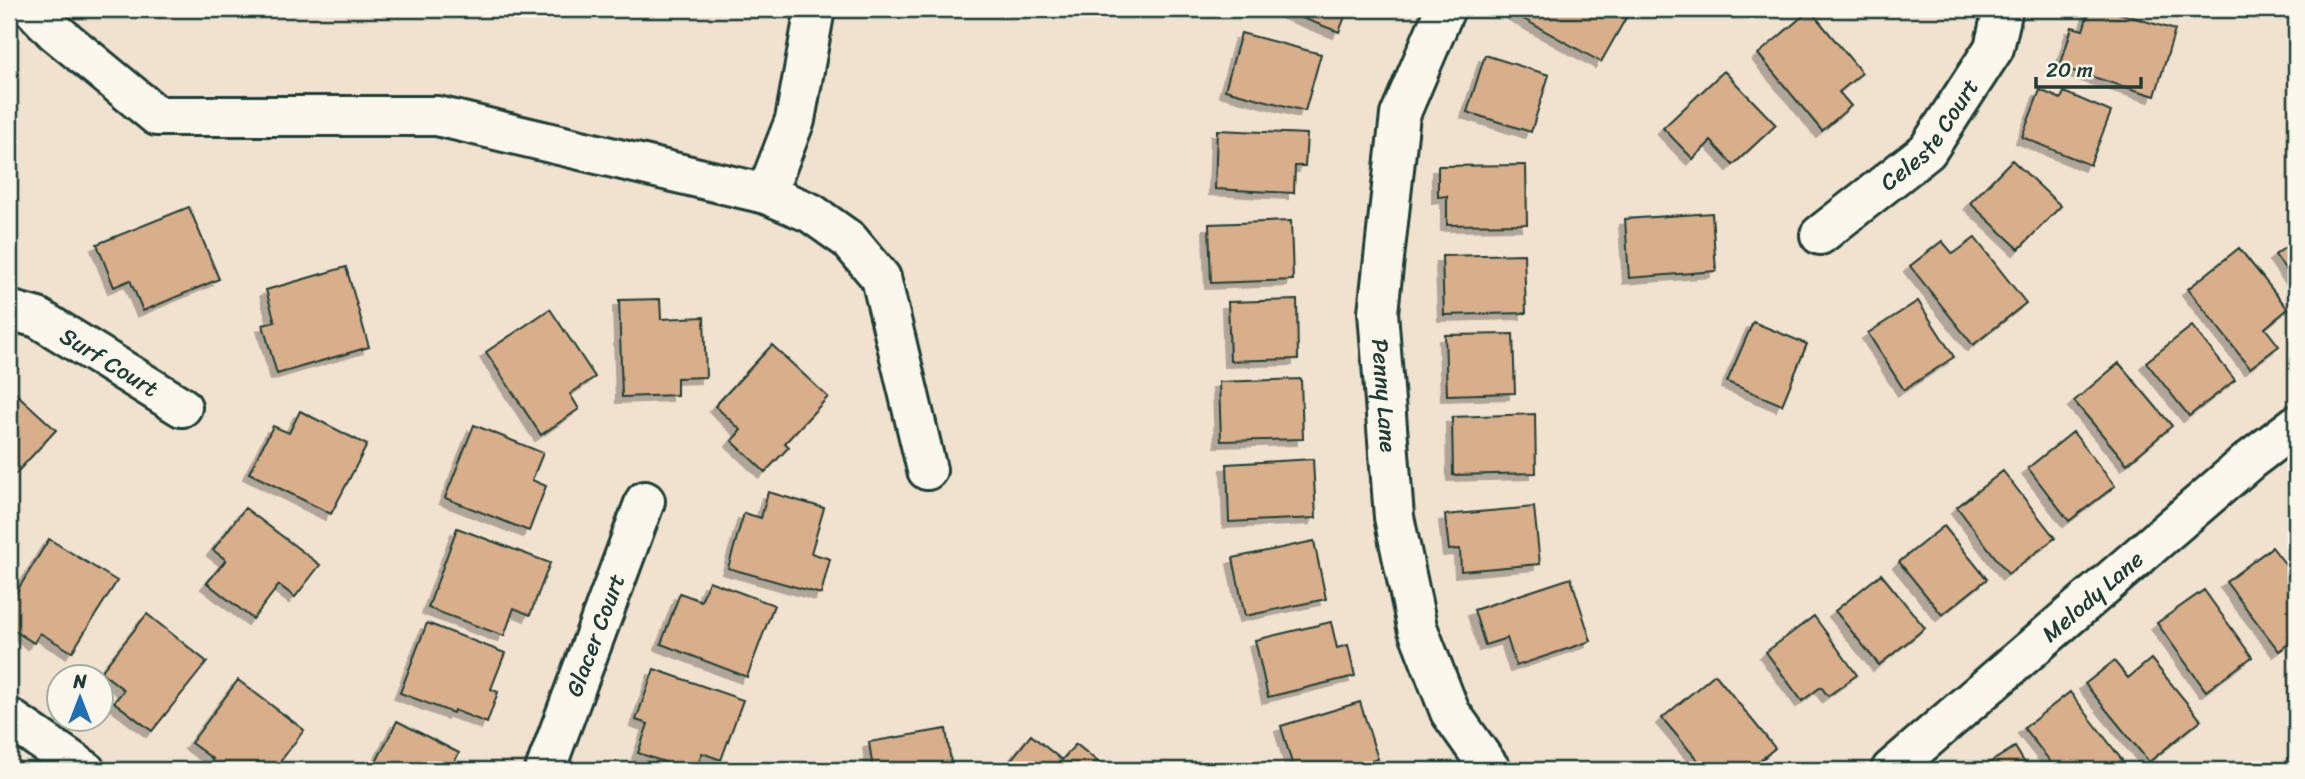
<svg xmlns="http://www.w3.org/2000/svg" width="2305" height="779" font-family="Sriracha,sans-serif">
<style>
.building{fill:#d9ae8a;stroke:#1f3d34;stroke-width:2;filter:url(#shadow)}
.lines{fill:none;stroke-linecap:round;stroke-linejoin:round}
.minor-casing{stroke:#1f3d34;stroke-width:44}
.minor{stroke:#fbf7ec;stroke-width:38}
.labels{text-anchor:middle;stroke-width:5;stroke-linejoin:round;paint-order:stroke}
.street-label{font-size:23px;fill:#1f3d34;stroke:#fbf7ec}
</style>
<defs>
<filter id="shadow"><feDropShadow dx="-6" dy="6" stdDeviation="0" flood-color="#0004"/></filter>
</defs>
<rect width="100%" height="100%" fill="#f1e1cf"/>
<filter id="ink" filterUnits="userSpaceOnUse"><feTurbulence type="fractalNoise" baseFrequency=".0143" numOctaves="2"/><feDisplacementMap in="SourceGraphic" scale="14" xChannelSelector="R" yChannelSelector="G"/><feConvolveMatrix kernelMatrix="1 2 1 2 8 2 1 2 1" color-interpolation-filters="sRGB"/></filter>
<g filter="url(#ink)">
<!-- building -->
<path class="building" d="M1279,9H1348L1339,32Z
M1513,9H1631L1601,62L1511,12Z
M2090,9H2105L2175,30L2155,96L2060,67L2072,27L2083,30Z
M1810,10L1862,73L1839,92L1851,106L1822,131L1758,54Z
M1241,33L1321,54L1305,111L1225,90Z
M1485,55L1549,75L1531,132L1467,112Z
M1724,71L1776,125L1733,165L1711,141L1693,159L1663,128Z
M2040,90L2061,99L2064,92L2111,112L2090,165L2022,137Z
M1217,130L1307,134L1305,166H1295L1294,193L1215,189Z
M2012,160L2061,206L2019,249L1970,203Z
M1526,165L1527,224L1447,225V196L1438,197V166Z
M189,207L219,279L143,311L130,280L114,287L97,244Z
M1712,213L1716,271L1629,278L1625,219Z
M1291,221L1293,280L1211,283L1209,224Z
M1975,238L2026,303L1973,345L1910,266L1942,241L1953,254Z
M2296,239V283L2275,255Z
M2239,248L2288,309L2265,328L2279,346L2250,368L2188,289Z
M1524,254L1526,313L1444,315L1442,256Z
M346,267L369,347L277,374L263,325L275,322L266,290Z
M660,299L661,319L704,317L706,377L677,378V395L622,397L619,300Z
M1297,300L1298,359L1230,361L1228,302Z
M1918,301L1954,357L1904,390L1868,333Z
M550,309L595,377L570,394L579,409L541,435L486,352Z
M1753,322L1807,344L1782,405L1727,382Z
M2192,326L2235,380L2189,416L2146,362Z
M1513,334L1515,393L1447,395L1445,335Z
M772,345L828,397L785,443L789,447L765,472L732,441L741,430L715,406Z
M2119,363L2172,426L2127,464L2074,401Z
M1301,379L1303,439L1221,441L1219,382Z
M9,387L56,430L9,481Z
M300,411L367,445L331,514L249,473L273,426L289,433Z
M1535,414L1536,473L1453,475L1452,417Z
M474,425L543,453L532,480L546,486L529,531L445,498Z
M2073,432L2115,486L2069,521L2028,468Z
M1313,459L1316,518L1229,522L1227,464Z
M2003,471L2055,538L2008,574L1957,507Z
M768,492L824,508L811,553L830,559L821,594L728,568L744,513L761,518Z
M1534,507L1540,564L1461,571L1460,549L1449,550L1445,515Z
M245,508L320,565L295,597L279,585L253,619L207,583L226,560L213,550Z
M1944,526L1987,579L1942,615L1899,562Z
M457,528L550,563L530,615L514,608L504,636L428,608Z
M49,539L117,581L72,652L40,633L34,643L9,627V604Z
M1314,541L1326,599L1245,616L1233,558Z
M2272,547L2296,578V638L2279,651L2226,582Z
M1881,574L1925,628L1879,665L1835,611Z
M1571,578L1591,641L1516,666L1507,638L1485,645L1474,610Z
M709,581L774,605L747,677L661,644L680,593L701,601Z
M2204,590L2252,657L2206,691L2157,623Z
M147,614L207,662L152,731L114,702L124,690L101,672Z
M1814,616L1857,675L1828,696L1821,687L1802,701L1766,652Z
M1331,622L1337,648L1348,645L1355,676L1268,697L1255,640Z
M427,623L505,653L491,689L498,692L487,723L454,710L453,713L400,693Z
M2151,659L2201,720L2149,762L2085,684L2114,661L2128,678Z
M654,669L743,700L721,760L702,753L696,770H688L638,753L648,724L636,720Z
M1715,674L1775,748L1749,770H1706L1662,718Z
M238,680L304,730L274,770H205L213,759L191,743Z
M2070,692L2122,760L2109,770H2057L2024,728Z
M1360,702L1378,759L1340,770H1294L1281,726Z
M397,721L459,753L450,770H372Z
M946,729L952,770H873L869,742Z
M1031,735L1062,760L1076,744L1108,770H1003Z
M2015,747L2029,770H1978Z"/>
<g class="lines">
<defs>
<g id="minor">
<path d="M33,9L54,31L157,116H437L766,194L811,213L849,240L881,278L927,470"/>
<path id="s1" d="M1445,9L1400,115L1378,312L1394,517L1417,627L1450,712L1491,770"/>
<path d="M766,194L795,120L815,9"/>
<path id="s2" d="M1820,235L1927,151L1994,48L2003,9"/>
<path id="s3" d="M9,310L38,318L182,407"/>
<path d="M9,718L85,770"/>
<path id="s4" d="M545,770L645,501"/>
<path id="s5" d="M1891,770L2249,461L2296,425"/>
</g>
</defs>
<!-- minor casing -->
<use href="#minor" class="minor-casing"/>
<!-- minor -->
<use href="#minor" class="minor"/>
</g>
</g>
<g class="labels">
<!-- street labels -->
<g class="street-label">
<text dy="8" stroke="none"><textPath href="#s2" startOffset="150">Celeste Court</textPath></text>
<text dy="8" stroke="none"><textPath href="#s3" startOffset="114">Surf Court</textPath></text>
<text dy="8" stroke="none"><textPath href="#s1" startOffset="397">Penny Lane</textPath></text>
<text dy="8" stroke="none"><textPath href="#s5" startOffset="266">Melody Lane</textPath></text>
<text dy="8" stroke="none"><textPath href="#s4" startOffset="144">Glacer Court</textPath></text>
</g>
</g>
<!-- margin -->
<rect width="2305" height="779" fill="none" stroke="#fbf7ec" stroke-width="35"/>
<rect x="18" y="18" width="2270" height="744" fill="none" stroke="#1f3d34" stroke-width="2.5" filter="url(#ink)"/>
<!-- north arrow -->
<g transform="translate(80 698)"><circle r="33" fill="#fbf7ec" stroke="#a3ada2" stroke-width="2"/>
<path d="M0-5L12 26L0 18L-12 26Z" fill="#1f6fb2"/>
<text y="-10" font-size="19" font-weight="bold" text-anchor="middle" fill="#1f3d34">N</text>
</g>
<!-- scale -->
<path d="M2036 77v10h105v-10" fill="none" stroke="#1f3d34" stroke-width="3.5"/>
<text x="2046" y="77" font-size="21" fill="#1f3d34" stroke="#fbf7ec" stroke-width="5" paint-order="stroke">20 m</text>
</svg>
